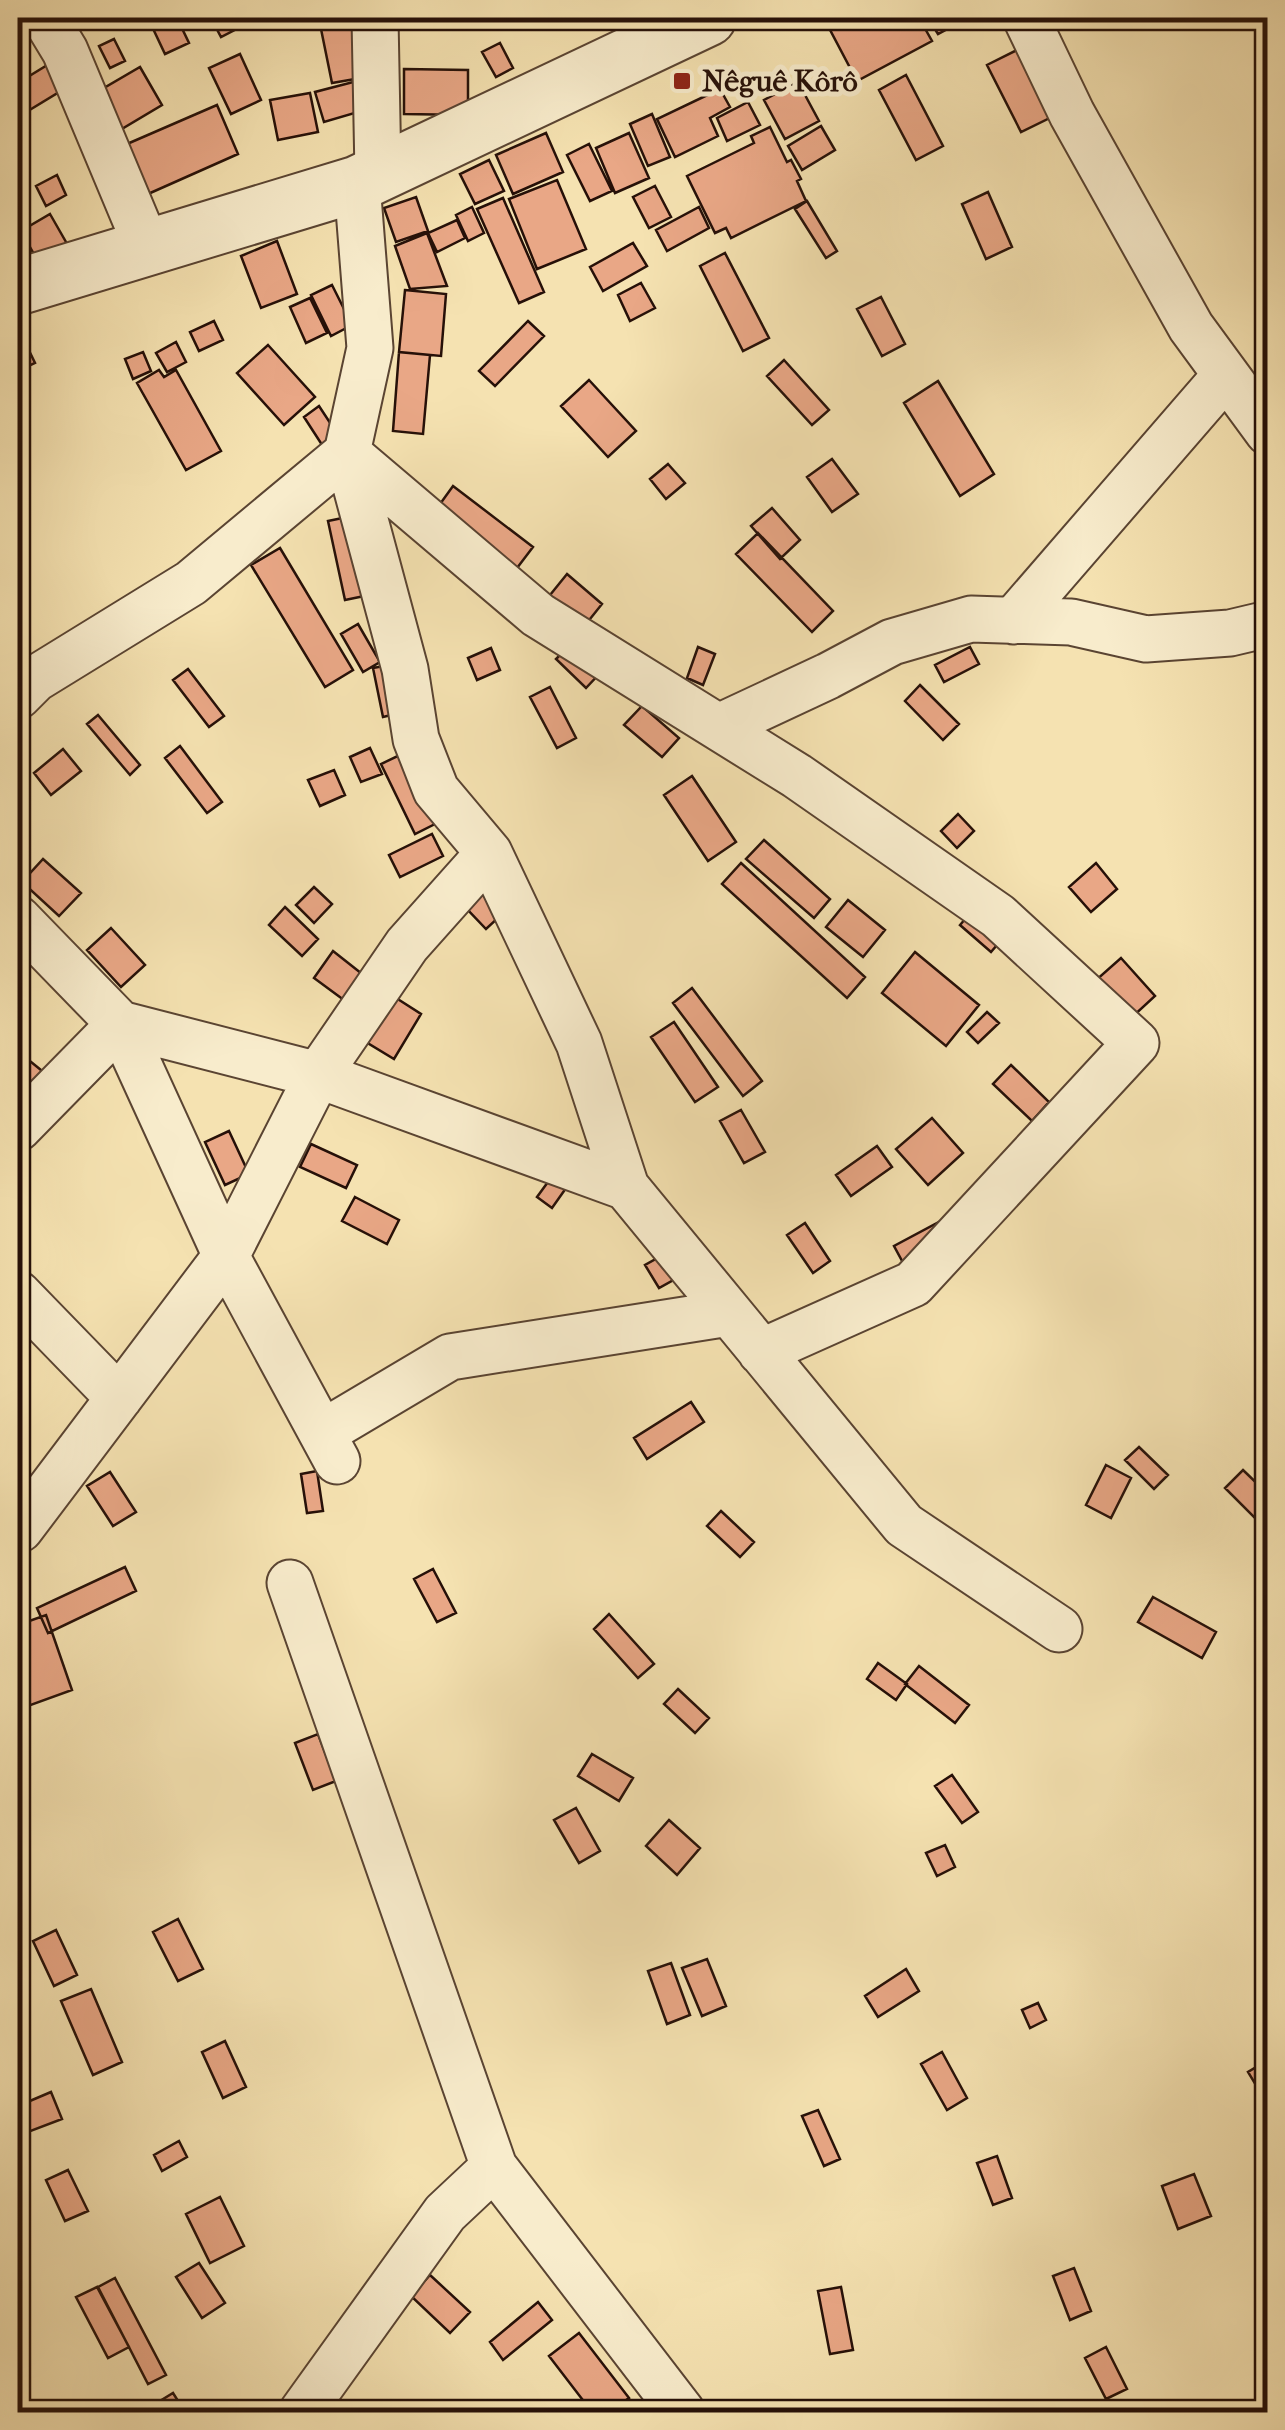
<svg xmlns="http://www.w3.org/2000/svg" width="1285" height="2430" font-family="'IM FELL French Canon',serif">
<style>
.building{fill:#e9a786;stroke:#261008;stroke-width:2.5}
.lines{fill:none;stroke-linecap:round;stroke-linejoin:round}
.minor-casing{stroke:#5a4432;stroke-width:49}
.tertiary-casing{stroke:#5a4432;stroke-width:59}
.minor{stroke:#f8eccc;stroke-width:45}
.tertiary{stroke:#f8eccc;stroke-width:55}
.poi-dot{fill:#8f2418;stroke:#f8eccc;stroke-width:4}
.labels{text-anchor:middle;stroke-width:10;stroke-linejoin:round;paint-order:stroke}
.poi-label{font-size:30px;font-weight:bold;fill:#261008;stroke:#f8eccc;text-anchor:start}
</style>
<rect width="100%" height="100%" fill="#f5e2b1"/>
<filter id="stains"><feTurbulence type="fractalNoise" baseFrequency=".002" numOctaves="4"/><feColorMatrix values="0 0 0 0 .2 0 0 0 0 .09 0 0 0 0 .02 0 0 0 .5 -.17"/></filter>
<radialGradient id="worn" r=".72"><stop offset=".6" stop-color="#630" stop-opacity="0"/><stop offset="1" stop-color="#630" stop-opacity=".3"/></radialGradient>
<!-- building -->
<path class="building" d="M148,18H177L189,43L165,54Z
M211,18H250L252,21L221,37Z
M844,18H919L932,41L857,81L828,26Z
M928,18H968L938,34Z
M367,21L378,75L332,83L321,29Z
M114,39L125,61L110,68L99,46Z
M500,43L513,68L496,77L482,52Z
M1031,43L1064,111L1021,132L987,65Z
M240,54L261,100L231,114L209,68Z
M49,64L64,89L18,117V83Z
M140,67L162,105L115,133L92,95Z
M404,69L468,70V115L404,114Z
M906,75L943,146L916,160L879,90Z
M357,81L365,110L324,122L315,92Z
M798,82L819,121L785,139L764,100Z
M720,89L730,107L710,118L718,136L675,157L657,119Z
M310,93L318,132L278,140L270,100Z
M748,102L760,125L727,141L717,118Z
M217,105L238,154L148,194L127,144Z
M652,114L670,157L648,166L630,124Z
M821,126L835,150L802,170L788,146Z
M770,127L787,162L791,160L801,179L797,181L806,201L731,238L726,228L715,233L687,176L754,143L751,136Z
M546,133L563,172L513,194L496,155Z
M629,133L649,178L615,193L596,148Z
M589,144L612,191L590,201L567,155Z
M489,160L504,191L475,204L460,174Z
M57,175L66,195L46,206L36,186Z
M557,180L586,249L537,269L509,199Z
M655,186L671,217L649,228L633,197Z
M988,192L1012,247L986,259L962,204Z
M416,197L428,231L396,242L384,208Z
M503,198L544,292L519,303L477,209Z
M807,201L837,251L826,258L795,209Z
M472,207L484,233L468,241L456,215Z
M699,207L709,228L667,251L656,230Z
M50,214L70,249L40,265L21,231Z
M457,220L465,238L437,252L428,233Z
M427,233L447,286L410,289L395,246Z
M277,241L297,294L261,308L241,256Z
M633,243L647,266L603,291L590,267Z
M725,253L769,338L743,351L700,266Z
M641,283L655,308L630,321L618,295Z
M332,285L352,325L331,336L311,295Z
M405,290L446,294L441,356L399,352Z
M881,297L905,344L882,356L857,309Z
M310,298L327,333L306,343L290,307Z
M214,321L223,340L199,351L190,332Z
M528,321L544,336L495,386L479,371Z
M20,332L35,363L18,371V333Z
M176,342L186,362L167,372L156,353Z
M268,345L315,397L284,425L237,373Z
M143,352L151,371L133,379L125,359Z
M399,352L430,355L423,434L393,431Z
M784,360L829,410L812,425L767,376Z
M159,370L164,377L176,370L221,451L186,470L137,383Z
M589,380L636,431L608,457L561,406Z
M938,381L994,474L960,496L904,403Z
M319,406L342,441L326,451L304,417Z
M832,459L858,494L832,512L807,477Z
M668,464L685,483L666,499L650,479Z
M453,486L533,547L514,572L435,511Z
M772,508L800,540L780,559L751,526Z
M357,515L374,594L345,600L328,521Z
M758,533L833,611L812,632L736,554Z
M280,548L353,670L325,687L251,565Z
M567,574L602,604L582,629L546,600Z
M358,624L380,662L363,672L341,634Z
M571,644L600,673L586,688L556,659Z
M698,647L715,654L703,685L687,678Z
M970,647L979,664L944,682L935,665Z
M491,648L500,670L477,680L468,658Z
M395,664L404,712L383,717L373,668Z
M188,669L224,716L209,727L173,680Z
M920,685L959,724L943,740L905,701Z
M550,687L576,738L557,748L530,697Z
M642,706L679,738L662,757L624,725Z
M98,715L140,765L130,775L87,724Z
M180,746L222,802L207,813L165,758Z
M370,748L382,774L361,782L350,757Z
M63,749L81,771L51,795L34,773Z
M404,753L437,823L415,834L381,764Z
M334,770L345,795L320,806L308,780Z
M692,776L736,842L708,861L664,795Z
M958,814L974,831L957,848L941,831Z
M432,834L443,856L400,877L389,855Z
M764,840L830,899L814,918L746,859Z
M43,859L81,893L59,916L22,882Z
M741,863L865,977L847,998L722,884Z
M1096,863L1117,889L1091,912L1069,887Z
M493,885L512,905L486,929L467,909Z
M314,887L332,904L314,923L296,905Z
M848,900L885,930L863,957L826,927Z
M285,907L318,939L302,956L269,925Z
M972,911L1003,938L991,952L960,925Z
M111,928L145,965L121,987L87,950Z
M333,951L371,981L352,1006L314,978Z
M915,952L979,1005L946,1046L882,993Z
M1121,958L1155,996L1130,1019L1095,981Z
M692,988L762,1081L743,1096L673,1003Z
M393,996L421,1014L394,1059L366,1042Z
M987,1012L999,1023L978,1043L967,1032Z
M674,1022L718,1087L695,1102L651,1037Z
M20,1053L57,1083L18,1115V1056Z
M1011,1065L1049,1102L1032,1121L993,1084Z
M741,1110L765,1152L744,1163L720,1121Z
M932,1118L963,1153L928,1185L896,1149Z
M229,1131L249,1174L225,1185L205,1142Z
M311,1144L357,1165L346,1188L300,1167Z
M877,1146L892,1167L851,1196L836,1175Z
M556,1171L571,1181L552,1208L537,1197Z
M355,1197L399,1220L387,1244L342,1221Z
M939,1222L952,1246L907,1270L894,1246Z
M805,1223L830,1261L813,1273L787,1235Z
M663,1255L677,1278L659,1288L645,1265Z
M691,1402L704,1422L647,1459L634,1438Z
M1139,1447L1168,1475L1154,1489L1125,1460Z
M1106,1465L1131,1478L1111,1518L1086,1505Z
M1243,1470L1268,1494V1531L1225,1488Z
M317,1471L323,1511L307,1513L301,1474Z
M110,1472L136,1512L113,1526L87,1486Z
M721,1511L754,1542L740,1557L707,1526Z
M125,1567L136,1591L48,1633L37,1608Z
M433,1569L456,1613L437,1622L414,1579Z
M1153,1597L1216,1632L1202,1658L1138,1622Z
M609,1614L654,1664L638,1678L594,1629Z
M46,1615L72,1690L28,1706L18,1676V1625Z
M878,1663L907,1684L896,1700L867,1679Z
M919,1666L969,1705L955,1723L905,1684Z
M678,1689L709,1718L695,1733L664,1704Z
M318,1734L336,1781L313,1790L295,1743Z
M592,1754L633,1778L619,1801L578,1776Z
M952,1775L978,1812L962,1823L935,1786Z
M576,1808L600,1851L579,1863L554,1820Z
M669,1820L700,1848L677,1875L646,1846Z
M945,1845L955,1867L937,1876L926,1853Z
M178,1919L203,1969L178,1981L153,1932Z
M56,1930L77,1975L54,1986L33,1941Z
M707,1959L726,2006L702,2016L682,1968Z
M671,1963L690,2015L667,2024L648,1971Z
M906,1969L919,1991L878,2017L865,1996Z
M91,1989L122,2062L93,2075L61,2001Z
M1038,2003L1046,2020L1030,2028L1022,2010Z
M225,2041L246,2087L223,2098L202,2052Z
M942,2052L967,2098L947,2110L921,2064Z
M1268,2060V2105L1248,2072Z
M51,2092L62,2119L28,2132L18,2106Z
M818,2110L840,2159L824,2166L802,2116Z
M179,2141L187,2157L162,2171L154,2155Z
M997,2156L1012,2198L993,2205L977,2163Z
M68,2170L88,2211L65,2221L46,2180Z
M1194,2174L1211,2216L1178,2229L1162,2186Z
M220,2197L244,2246L210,2263L186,2214Z
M199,2263L225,2303L202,2318L176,2277Z
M1074,2268L1091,2311L1070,2320L1053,2276Z
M430,2275L470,2312L450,2333L411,2296Z
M115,2278L166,2375L148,2384L98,2287Z
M97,2287L129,2347L108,2358L76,2297Z
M841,2287L853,2350L830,2354L818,2291Z
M538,2302L552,2320L503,2360L490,2342Z
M579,2333L629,2398L609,2412H592L549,2356Z
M1106,2347L1127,2389L1106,2399L1085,2358Z
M173,2393L185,2412H149L147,2409Z"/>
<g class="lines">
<defs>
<path id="minor" d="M45,18L65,51L147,247
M375,18L378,174
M1026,18L1072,114L1191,327L1268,432
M357,184L370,348L347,453L405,669L416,739L436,790L489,853L579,1043L626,1187L904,1525L1059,1629
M347,453L538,615L797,776L998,916L1136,1043L913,1284L761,1352
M1013,621L1226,375
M18,696L35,679L191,583L347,453
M719,727L828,676L892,642L971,619L1071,622L1146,639L1230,633L1268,624
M18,919L120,1024L226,1256L337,1461
M120,1024L318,1075L626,1187
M18,1128L120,1024
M18,1294L119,1398
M322,1433L450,1357L729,1313
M20,1529L226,1256L318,1075L407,945L489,853
M290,1583L494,2167L682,2412
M302,2412L445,2213L494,2167"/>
<path id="tertiary" d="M18,287L357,184L708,18"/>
</defs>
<!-- minor casing -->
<use href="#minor" class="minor-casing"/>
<!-- tertiary casing -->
<use href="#tertiary" class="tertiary-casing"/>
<!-- minor -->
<use href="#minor" class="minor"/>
<!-- tertiary -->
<use href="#tertiary" class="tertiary"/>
</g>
<!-- markers -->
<rect class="poi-dot" x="672" y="71" width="20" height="20" rx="5"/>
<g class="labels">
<!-- poi labels -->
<g class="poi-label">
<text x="702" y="91">Nêguê Kôrô</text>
</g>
</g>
<!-- margin -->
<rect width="1285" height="2430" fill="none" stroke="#f5e2b1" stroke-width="60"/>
<rect x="20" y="20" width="1245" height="2390" fill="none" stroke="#261008" stroke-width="5"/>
<rect x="30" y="30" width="1225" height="2370" fill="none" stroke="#261008" stroke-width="2.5"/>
<rect width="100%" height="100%" filter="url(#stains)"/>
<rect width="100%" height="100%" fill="url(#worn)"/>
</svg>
